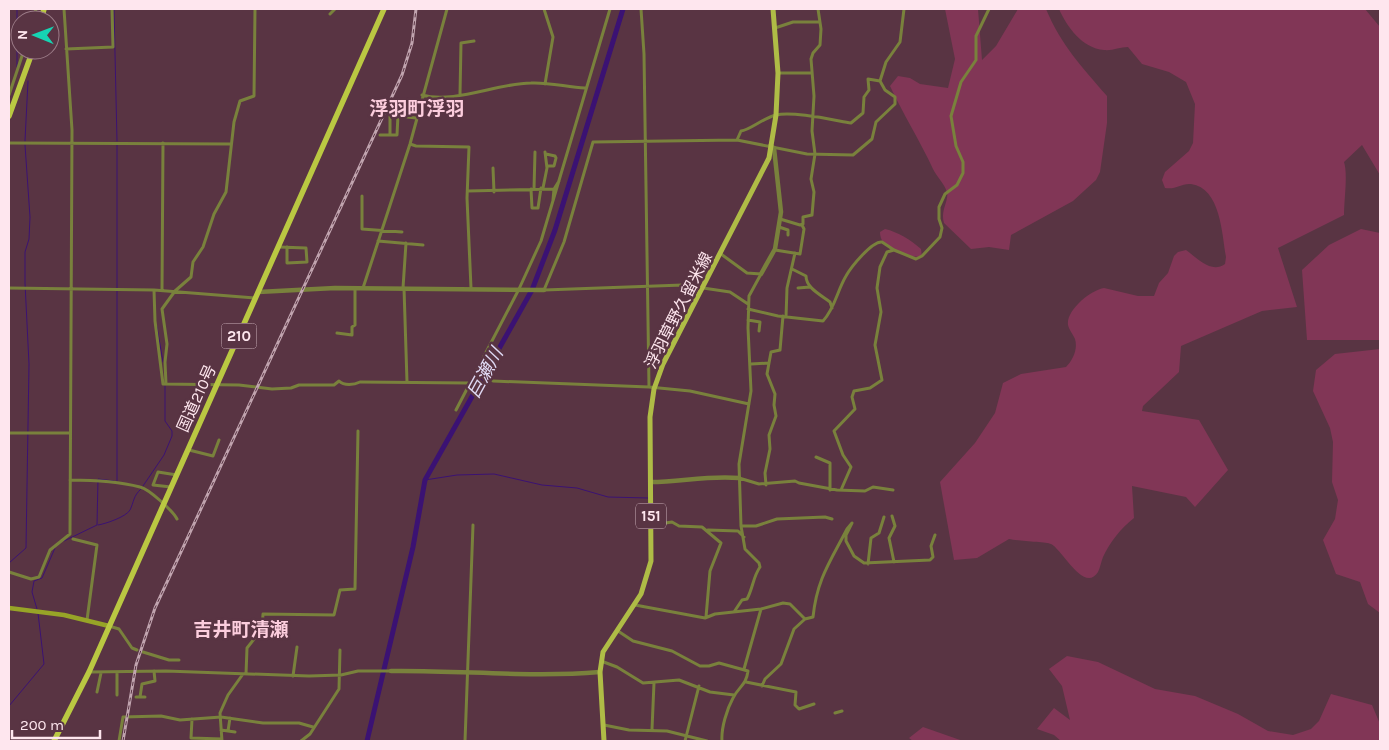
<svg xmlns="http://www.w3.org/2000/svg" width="1389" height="750" font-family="Karla,'Noto Sans JP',sans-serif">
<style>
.green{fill:#813656}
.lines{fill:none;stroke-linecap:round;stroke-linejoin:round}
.stream{stroke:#3b1273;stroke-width:1}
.river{stroke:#3b1273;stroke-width:5}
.minor{stroke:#79813c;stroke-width:3}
.tertiary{stroke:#79813c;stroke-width:4.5}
.secondary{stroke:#97a427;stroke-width:4.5}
.primary{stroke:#afbc46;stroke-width:5}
.trunk{stroke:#bac842;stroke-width:5.5}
.rail-casing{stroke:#c1a4af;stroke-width:3}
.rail{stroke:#593443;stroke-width:1;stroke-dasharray:4;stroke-linecap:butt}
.labels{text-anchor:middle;stroke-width:5;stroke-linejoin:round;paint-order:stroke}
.shield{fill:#593443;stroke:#ccb1bb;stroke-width:1}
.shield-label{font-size:15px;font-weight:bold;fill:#fee6ee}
.street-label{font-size:16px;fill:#fee6ee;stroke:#593443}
.water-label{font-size:18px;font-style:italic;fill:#e0daf5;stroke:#593443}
.quarter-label{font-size:19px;font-weight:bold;fill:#fccddd;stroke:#593443}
</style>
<rect width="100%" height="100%" fill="#593443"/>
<!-- green -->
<path class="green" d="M945,9H978L982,60L996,46L1018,9H1046C1061,45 1082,67 1107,96V123L1100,172L1096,180L1073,201L1011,235L1009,250L989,247L971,249L944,223C940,211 949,201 947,192C944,183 937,177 933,169C920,141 903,114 890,86L898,76L910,78L920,84L948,88L955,59Z
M1059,9H1365L1380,27V175L1362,145L1344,162C1348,174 1344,200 1344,215L1278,248L1297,307L1262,311L1181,346L1179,372L1143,406L1142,411L1199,420L1228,470L1195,507L1186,497L1132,486L1134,518C1121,528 1110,542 1103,557C1101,562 1100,568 1098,572C1084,594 1062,549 1051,544C1046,542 1018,541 1009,539L977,558L954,560L940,482L975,443L995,413L1003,383L1021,374L1066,367C1073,360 1078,349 1075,339C1073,334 1069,330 1068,325C1066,310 1091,290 1104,288L1138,296H1154L1159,283L1168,273L1174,256L1178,252L1186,250C1197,258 1211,274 1225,264L1226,257C1222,235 1221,188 1191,184C1181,183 1176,190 1165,188L1162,180L1165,172L1189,151L1193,143L1195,104L1186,82L1169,72L1142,64L1128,47C1120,47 1112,51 1104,50C1082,48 1067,27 1059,9Z
M885,229C898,232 911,240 921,249L922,257C907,257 880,251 880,232Z
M1361,229L1380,233V340H1307L1302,270L1329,245Z
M1380,349V613L1368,604L1360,582L1336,574L1323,540L1335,519L1338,500L1332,482L1333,442L1330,428L1313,391L1316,370L1335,354Z
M1067,656L1098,662L1155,689L1195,696L1238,714L1268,731L1293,735L1311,729L1319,721L1331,694L1372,705L1380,724V741H1061L1054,735L1037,729L1054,708L1070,720L1062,686L1049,669Z
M923,727L963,741H913L909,738Z"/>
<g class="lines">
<!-- stream -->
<path class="stream" d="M114,9L117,141
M17,67V9
M25,141L28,81
M117,145V481
M157,327L163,362
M425,480L457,475L494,474L542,485L577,488L608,497L648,498
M143,486L164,455L172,436V431L165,421V386
M98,525C105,524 126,517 130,510C134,502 133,496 141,489
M64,541L97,525L98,479L114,481
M9,563L26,548L29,364L25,283V252L29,239L30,217L25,145
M37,609L32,592L34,581L42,578L55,548
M9,706L44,664L38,613"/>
<!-- river -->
<path class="river" d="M367,741L413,547L425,480L532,290L555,230L623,9"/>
<!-- minor -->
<path class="minor" d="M544,9L553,37L545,84
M641,9L644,54L649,387L690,391L749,404
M330,14L335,9
M33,20L36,9
M775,28L793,22H820
M66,49L113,47L112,9
M778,73H812
M460,94L461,43L474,41
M9,95L24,50
M422,95C454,104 498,83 531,83C548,82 567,87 585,88
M380,135H397L398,115
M390,135V115L416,118
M737,140L741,131C750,130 763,118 776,115C793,111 833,120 851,123L863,113L864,97L869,90L868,79L880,81
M9,143L231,144
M410,144L416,146L469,147L467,198L471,288
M546,154L555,156L556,158L554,166H547
M493,168L494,192
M543,188L547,168L545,152
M531,189L532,208H538L541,188
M534,189L535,152
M468,191L554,189L559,181
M362,196V229L402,232
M553,200L554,189
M780,219L800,225L803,224V217L812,215L814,192L811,179L815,154L812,131L814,96L811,59L813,53L820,45L821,29L818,9
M779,227L788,230V235
M378,241L423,245
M279,247L306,248L307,262L287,263V247
M775,250L800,254L804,229L802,225
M721,254L747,273L761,274L749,296L748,328L751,391L739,464L741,526L745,549L759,563L760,567C753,577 753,588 747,599L742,600L734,612
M792,269L806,276C806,288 821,295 830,302L832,308
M9,288L154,290L255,298
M363,288L410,144L447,9
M403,288L406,243
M404,288L407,382
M798,288L810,287
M154,290L155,321L163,384L239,385L272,389L291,388L299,385H334L339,381C344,386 354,385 360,382L468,383
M162,290L163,143
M748,304L730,292L683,285L544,290L564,242L593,142L737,140L807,154L853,155L872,139L876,122L895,104V97L885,90L880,81L886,62L900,42L904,9
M748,309L778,316L823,321C835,308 837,291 846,276C851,267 872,241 882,242L894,250L916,259L922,256L940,237L942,228L939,219V207L945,194L957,185L963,173V162L956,146L951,116L961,82L976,60V36L989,9
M786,317L787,288L795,253
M748,320L760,322L759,331
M337,333L352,335V327L355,325V288
M769,363L771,352L780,350L783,316
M751,364L769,363L767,374L775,394L774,405L776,416L769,435L770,449L765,473L766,485
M493,381L649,387
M166,384L165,362L167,344L162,309L175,291L191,277L193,262L203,247L214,214L226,192L234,122L240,101L254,96L255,9
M456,410L519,289L541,241L610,9
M9,433H70
M189,450L213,456L219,440
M816,457L830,463V490
M739,478L759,484L795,481L799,483L837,490L865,491L873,487L893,490
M70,480C93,480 117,481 140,487C149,489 173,511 177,519
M171,487L153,485L158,472L177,475
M841,490L851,467L843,455L834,431L855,409L852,397L854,391L870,388L882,380L875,345L881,312L877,288L880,267L887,252L894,250
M892,516L895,526L889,538L894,562
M652,525L672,522L679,526L702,527L721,543L710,571L706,617
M741,526H756L777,519L825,517L832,519
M708,530L738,531L744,537
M73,539L97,545L87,620
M868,564L871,538L879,533L884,517
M9,572L31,579L39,577L50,550L70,534L72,130L64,9
M635,605L705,618L715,614L761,609L783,603L790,604L805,619L813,617C817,579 830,562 847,529L852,523L846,535V541L854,556L864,563L930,560L933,557L931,546L935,535
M109,626L119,629L132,648L137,650
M618,631L633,641L672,651L700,666H709L719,663L748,671C746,686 739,686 733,698C727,709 721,728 722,741
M143,652L169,660H179
M601,661L617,667L643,683L679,680L710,692L734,695
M744,669L761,609
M90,672L166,671L309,676L341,675L358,671H391
M246,674L247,648L262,629L263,614L334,615L340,590L355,589L358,431
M293,676L297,647
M746,682L796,692L795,705L799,709L814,704
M762,686L765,679L781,664L794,629L805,619
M97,692L101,673
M117,695V672
M136,697H145
M140,697L142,684L155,681L154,671
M835,713L842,711
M192,719L191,738L222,739
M604,725L629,730L667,731L707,741
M652,729L654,683
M221,730L235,732
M228,731L230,718
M119,741L123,717L161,716L180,720L221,717L263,723H299L313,727
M222,741L220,713L228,695L243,674
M301,741L310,734L339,689L340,650
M465,741L473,525
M685,741L699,686"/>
<!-- tertiary -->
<path class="tertiary" d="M761,274L775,249L781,212L774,148L770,146
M258,292L335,288L544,290
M651,482C680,482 709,475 739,478
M391,671C461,670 530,678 600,672"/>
<!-- secondary -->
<path class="secondary" d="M9,608L64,615L109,626"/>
<!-- primary -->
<path class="primary" d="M604,741L600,672L603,652L641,594L651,561L650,417L654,389L663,364L769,158L776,115L778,73L773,9"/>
<!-- trunk -->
<path class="trunk" d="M41,20L44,9
M9,116L33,50
M54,741L89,672L384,9"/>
<defs>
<path id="rail" d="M123,741L136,665L155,608L402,75L412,43L416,9"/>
</defs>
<!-- rail casing -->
<use href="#rail" class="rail-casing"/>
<!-- rail -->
<use href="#rail" class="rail"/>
</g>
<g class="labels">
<!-- shield labels -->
<g class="shield">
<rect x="221.5" y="323.5" width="35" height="25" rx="4"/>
<rect x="636" y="503.5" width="30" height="25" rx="4"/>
</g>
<g class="shield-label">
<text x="239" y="341">210</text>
<text x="651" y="521">151</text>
</g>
<!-- street labels -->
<g class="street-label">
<text transform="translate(678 310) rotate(-63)" y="6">浮羽草野久留米線</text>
<text transform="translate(196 398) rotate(-66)" y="6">国道210号</text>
</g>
<!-- water labels -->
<g class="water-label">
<text transform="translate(485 373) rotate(-61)" y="6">巨瀬川</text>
</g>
<!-- quarter labels -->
<g class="quarter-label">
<text x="417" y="115">浮羽町浮羽</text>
<text x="241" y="636">吉井町清瀬</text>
</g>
</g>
<!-- border -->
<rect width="1389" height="750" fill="none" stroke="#fee6ee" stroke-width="20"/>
<!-- north arrow -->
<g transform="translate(35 35) rotate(271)"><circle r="24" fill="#593443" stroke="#9b7b87"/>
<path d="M0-4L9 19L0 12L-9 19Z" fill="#16d5b3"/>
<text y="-8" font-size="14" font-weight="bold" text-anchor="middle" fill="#fee6ee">N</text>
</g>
<!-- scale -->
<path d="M12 730v8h88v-8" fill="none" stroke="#fee6ee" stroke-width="2.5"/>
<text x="20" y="730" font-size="15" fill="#fee6ee" stroke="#593443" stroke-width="4" paint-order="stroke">200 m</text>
</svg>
